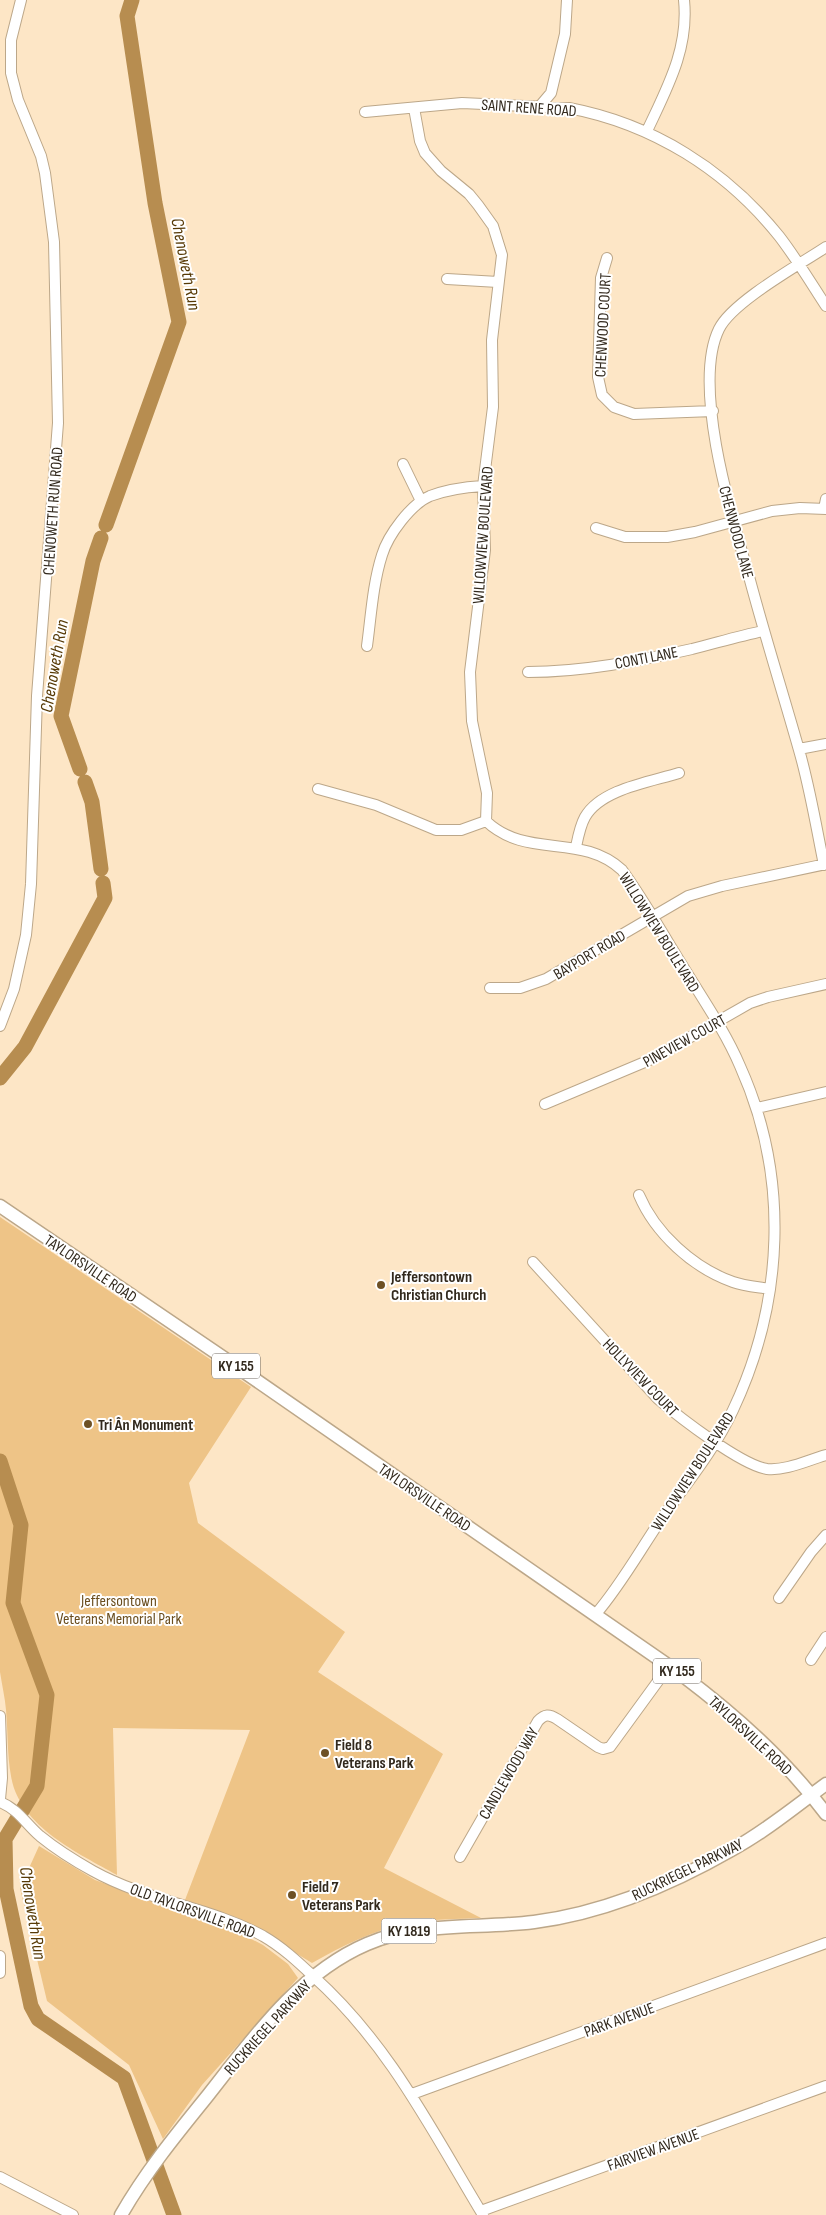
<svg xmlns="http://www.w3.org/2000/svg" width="826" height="2215" font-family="'Sofia Sans Condensed',sans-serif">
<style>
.green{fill:#eec487}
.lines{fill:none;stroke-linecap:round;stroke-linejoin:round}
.river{stroke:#b78d50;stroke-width:15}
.minor-casing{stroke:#bca789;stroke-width:12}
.major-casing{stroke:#bca789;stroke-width:15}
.minor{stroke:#fff;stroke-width:10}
.major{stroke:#fff;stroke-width:12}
.poi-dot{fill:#6e5125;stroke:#fff;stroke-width:2}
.labels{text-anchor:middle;stroke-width:4;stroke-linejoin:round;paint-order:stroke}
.shield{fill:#fff;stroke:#706961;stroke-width:1}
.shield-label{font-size:15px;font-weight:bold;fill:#32291d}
.street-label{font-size:16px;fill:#32291d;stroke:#fff}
.poi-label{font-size:16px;font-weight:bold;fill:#32291d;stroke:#fff;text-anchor:start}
.park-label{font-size:16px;fill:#6b4e1f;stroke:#fff}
.water-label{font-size:18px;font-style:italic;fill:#573a06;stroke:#fff}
</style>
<rect width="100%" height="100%" fill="#fde6c6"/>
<!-- green -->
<path class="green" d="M0,1217L251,1387L189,1483L198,1523L345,1632L318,1672L443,1754L384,1868L481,1918C457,1919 431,1919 408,1923C374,1930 342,1946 312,1963L238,1918L185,1900L250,1730L113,1728L117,1875C78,1853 19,1826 11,1776C7,1755 8,1732 6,1710C5,1698 2,1685 0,1672Z
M39,1846L95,1880L228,1927L263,1945L288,1964L298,1978L202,2085L163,2139L129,2065L47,2001L20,1888Z"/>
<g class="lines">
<!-- river -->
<path class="river" d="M106,525L179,322L155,203L127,16L132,0
M80,769L61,716L93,561L101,538
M85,782L92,802L101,869
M0,1078L25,1047L105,898L103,883
M0,1461L21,1525L13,1603L47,1695L37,1786L5,1839L6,1889L31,2006L38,2019L124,2078L174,2215"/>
<defs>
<path id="minor" d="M540,106L551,93L565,34L567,0
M414,108L420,141L425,153L441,171L469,194L478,205L493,226L502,255L492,340L493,407L483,486L485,550L470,672L472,721L487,793L486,821C527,860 581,832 622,870C644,900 662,933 682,965C702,998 725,1031 740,1066C790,1177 784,1302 733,1410C715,1449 687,1483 662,1518C640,1550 621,1585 595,1615
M365,112L462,103L569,108C653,124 726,170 779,236C796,258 811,283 826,306
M647,131C667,88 689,49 684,0
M607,258L601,278L598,377L602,395L614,407L634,414L713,411
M447,279L498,282
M403,464L421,501
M824,509L826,499
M596,528L625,537H667L695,532L772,511L800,508L826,509
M367,646C371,616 373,583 382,555C388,535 411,504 430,496C446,490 466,487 483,486
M528,672C583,672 638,661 692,649C716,643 739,636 763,631
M799,749L826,744
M318,789L376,805L436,830H461L486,821
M576,847C578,837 580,826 585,817C601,789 650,782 679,773
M824,865C816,826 810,788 799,750C782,690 763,630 747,569C730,511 692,384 719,329C732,302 799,265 826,247
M490,988H520L546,979L688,896L722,886L826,864
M0,1026L14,989L26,935L31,884L37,696L58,423L54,242L45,173L41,156L18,100L11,73V40L21,0
M545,1104L652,1059L750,1003L768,997L826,984
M757,1108L826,1092
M639,1195C655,1233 693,1268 733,1282C744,1286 758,1287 770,1289
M533,1262L658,1399C679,1417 741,1465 767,1469C786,1471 808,1460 826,1455
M779,1598L811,1552L826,1535
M811,1660L826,1637
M0,1716L2,1778L0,1799
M0,1802C18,1809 26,1824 40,1836C56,1849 75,1861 93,1871C147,1901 210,1907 263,1936C282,1947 297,1961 313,1976C389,2044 431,2129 483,2215
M460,1857L538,1721C545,1714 549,1714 557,1719L598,1747L603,1749L610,1747L669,1666
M0,1956V1973
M412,2094L826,1943
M0,2177L73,2215
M481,2211L826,2086"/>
<path id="major" d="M0,1206L240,1369L682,1675C736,1716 785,1759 826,1814
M121,2215C145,2173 175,2136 205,2099C251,2041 297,1974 367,1944C420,1921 478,1929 534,1922C605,1913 672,1884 733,1849C766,1831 796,1806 826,1784"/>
</defs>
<!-- minor casing -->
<use href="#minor" class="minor-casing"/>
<!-- major casing -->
<use href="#major" class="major-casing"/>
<!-- minor -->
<use href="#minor" class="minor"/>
<!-- major -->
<use href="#major" class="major"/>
</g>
<!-- markers -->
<g class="poi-dot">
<circle cx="381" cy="1285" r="5"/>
<circle cx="88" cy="1424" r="5"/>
<circle cx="325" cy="1753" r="5"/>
<circle cx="292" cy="1895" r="5"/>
</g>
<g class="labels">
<!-- shield labels -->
<g class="shield">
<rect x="212" y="1353.5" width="48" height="25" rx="4"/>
<rect x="653" y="1658.5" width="48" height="25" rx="4"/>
<rect x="381.5" y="1918.5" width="55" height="25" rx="4"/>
</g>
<g class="shield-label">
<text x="236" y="1371">KY 155</text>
<text x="677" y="1676">KY 155</text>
<text x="409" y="1936">KY 1819</text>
</g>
<!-- street labels -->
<g class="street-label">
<text transform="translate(529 107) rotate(4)" y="6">SAINT RENE ROAD</text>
<text transform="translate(602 325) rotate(-87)" y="6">CHENWOOD COURT</text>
<text transform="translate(52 511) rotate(-86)" y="6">CHENOWETH RUN ROAD</text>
<text transform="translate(737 532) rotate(75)" y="6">CHENWOOD LANE</text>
<text transform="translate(482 535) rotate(-86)" y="6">WILLOWVIEW BOULEVARD</text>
<text transform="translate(646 657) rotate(-11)" y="6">CONTI LANE</text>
<text transform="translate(660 932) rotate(58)" y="6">WILLOWVIEW BOULEVARD</text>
<text transform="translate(589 954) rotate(-31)" y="6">BAYPORT ROAD</text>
<text transform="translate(684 1040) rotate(-29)" y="6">PINEVIEW COURT</text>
<text transform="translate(91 1268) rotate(34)" y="6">TAYLORSVILLE ROAD</text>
<text transform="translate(641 1377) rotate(46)" y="6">HOLLYVIEW COURT</text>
<text transform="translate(692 1471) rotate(-57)" y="6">WILLOWVIEW BOULEVARD</text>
<text transform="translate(425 1497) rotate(34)" y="6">TAYLORSVILLE ROAD</text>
<text transform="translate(751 1735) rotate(43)" y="6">TAYLORSVILLE ROAD</text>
<text transform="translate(508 1773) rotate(-60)" y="6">CANDLEWOOD WAY</text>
<text transform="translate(687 1869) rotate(-26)" y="6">RUCKRIEGEL PARKWAY</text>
<text transform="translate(193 1910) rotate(20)" y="6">OLD TAYLORSVILLE ROAD</text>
<text transform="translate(619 2019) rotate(-20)" y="6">PARK AVENUE</text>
<text transform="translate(267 2027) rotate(-48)" y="6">RUCKRIEGEL PARKWAY</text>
<text transform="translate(653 2149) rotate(-20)" y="6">FAIRVIEW AVENUE</text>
</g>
<!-- poi labels -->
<g class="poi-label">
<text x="391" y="1282">Jeffersontown<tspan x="391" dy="18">Christian Church</tspan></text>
<text x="98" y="1430">Tri Ân Monument</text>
<text x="335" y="1750">Field 8<tspan x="335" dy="18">Veterans Park</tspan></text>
<text x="302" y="1892">Field 7<tspan x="302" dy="18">Veterans Park</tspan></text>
</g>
<!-- park labels -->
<g class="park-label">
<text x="119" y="1606">Jeffersontown<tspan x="119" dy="18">Veterans Memorial Park</tspan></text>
</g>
<!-- water labels -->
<g class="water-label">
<text transform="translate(186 264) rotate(79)" y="6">Chenoweth Run</text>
<text transform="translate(54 666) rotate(-80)" y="6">Chenoweth Run</text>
<text transform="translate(33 1913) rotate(81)" y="6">Chenoweth Run</text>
</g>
</g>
</svg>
